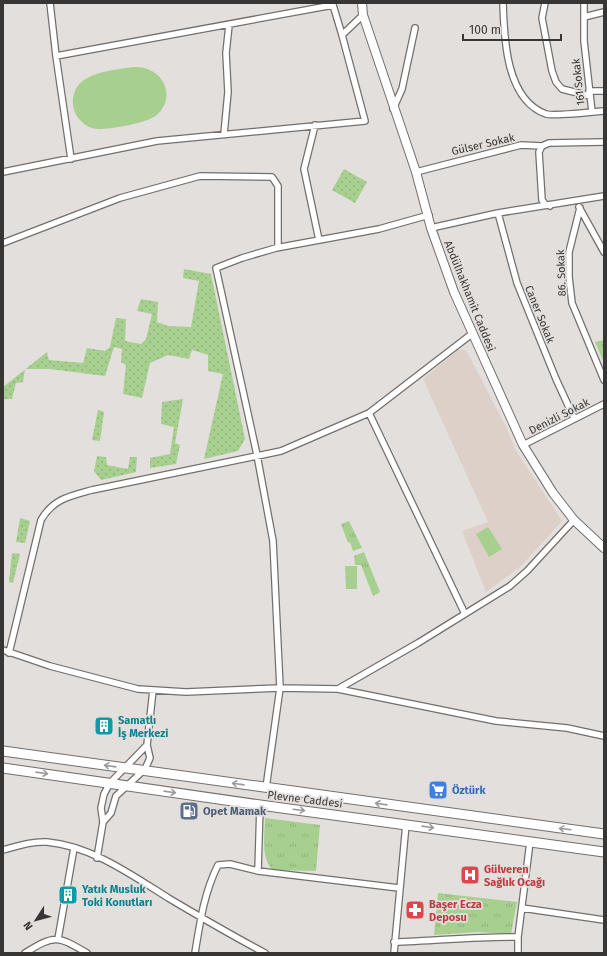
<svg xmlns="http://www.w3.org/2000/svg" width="607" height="956" font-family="'Fira Sans',sans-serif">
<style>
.built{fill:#dcd0c9}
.grass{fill:url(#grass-dots)}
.park{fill:url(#park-tufts)}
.garden{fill:#a7d090}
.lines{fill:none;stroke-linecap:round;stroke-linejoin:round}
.minor-casing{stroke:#736f6c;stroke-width:8}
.secondary-casing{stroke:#736f6c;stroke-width:10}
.primary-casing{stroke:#736f6c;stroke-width:11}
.minor{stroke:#fff;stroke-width:5.5}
.secondary{stroke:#fff;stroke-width:8}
.primary{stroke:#fff;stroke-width:9}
.oneway{stroke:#9c9a9a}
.labels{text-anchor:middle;stroke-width:3.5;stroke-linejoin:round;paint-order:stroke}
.street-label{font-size:11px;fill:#383635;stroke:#e3dfdc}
.culture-label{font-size:11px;font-weight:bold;fill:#0d838f;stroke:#e3dfdc;text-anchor:start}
.shop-label{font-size:11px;font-weight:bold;fill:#366cbe;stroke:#e3dfdc;text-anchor:start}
.service-label{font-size:11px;font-weight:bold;fill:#4e5e75;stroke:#e3dfdc;text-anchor:start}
.health-label{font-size:11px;font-weight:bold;fill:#be3a42;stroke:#e3dfdc;text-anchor:start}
</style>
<defs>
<pattern id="grass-dots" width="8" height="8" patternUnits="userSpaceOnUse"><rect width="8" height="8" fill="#a7d090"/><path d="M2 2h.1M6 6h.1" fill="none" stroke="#90b37d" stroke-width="1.8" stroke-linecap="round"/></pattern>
<pattern id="park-tufts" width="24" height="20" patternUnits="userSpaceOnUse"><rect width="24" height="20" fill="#a7d090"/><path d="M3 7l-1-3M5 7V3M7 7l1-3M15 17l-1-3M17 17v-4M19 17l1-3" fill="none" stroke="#90b37d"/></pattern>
</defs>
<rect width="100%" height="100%" fill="#e3dfdc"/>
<!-- built -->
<path class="built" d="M458,350H466L505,425L516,451L562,521L521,566L486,592L462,531L488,522L423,379Z"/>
<!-- grass -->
<path class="grass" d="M344,169L367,182L355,203L332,190Z
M184,269L211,274L245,439L238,451L204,459L223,374L208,371V355L192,350L189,359L168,355L150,363L142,398L123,394L126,365L121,362L122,349L114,347L105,376L49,369H25L23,382L16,383L12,399H3V387L47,352L49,360L83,363L87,348L105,351L110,347L116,318L126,319L125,341L141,344L146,339L152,314L137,311L141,299L158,302L157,322L168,326L191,327L199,281L183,278Z
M183,399L175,443L180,445L176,464L150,468V458L170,454L174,427L161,424L162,402Z
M98,410L104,412L100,441L92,440Z
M97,456L106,457L107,465L128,469L130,457H137L136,472L101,480L94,471Z
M20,518L30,521L25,543L16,542Z
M12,553L20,554L13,583L9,582Z"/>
<!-- park -->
<path class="park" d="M604,340V363L595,342Z
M349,521L362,548L353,551L350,542L348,543L341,524Z
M364,552L380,592L373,596L361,565H355L354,556Z
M265,818L320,825L316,871L273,870C260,858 265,834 265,818Z
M438,893L517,902L511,934L478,932L434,935Z"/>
<!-- garden -->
<path class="garden" d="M133,67C160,65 178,93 158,114C149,123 112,129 99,129C92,129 85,126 80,120C75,115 72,106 73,98C77,71 112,71 133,67Z
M488,527L502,549L489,557L476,534Z
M345,566H357V589H346Z"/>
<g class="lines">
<defs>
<path id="minor" d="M50,3L56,56
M503,3C504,38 506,100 546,114C553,116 594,112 604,111
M545,3L542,18L552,71L556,82L562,89L590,96
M584,3V41L592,112
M584,17L604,12
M589,91H604
M393,109L402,89L415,28
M315,125L304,169L319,240
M224,134L228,92L226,53L229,25
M542,146L539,152L542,200L545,204L550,206
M71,159L56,56L333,5L342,35
M3,172L157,141L365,121L342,35L363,15
M416,172L521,145L542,146L549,143L604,142
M579,207L604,252
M580,208L569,252V277L572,303L604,380
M498,213L517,283L556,379L574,418
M431,228L498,213L604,196
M3,243L120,198L200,176L272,177L278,186V247
M369,413L465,614
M523,445L604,404
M3,650L50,666L138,689L186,692L280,688L338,689L496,721L567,728L604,736
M9,653L41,520C53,499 70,496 92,490L281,451L369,413L473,333
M338,689L418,643L510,586L527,571L574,520
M266,788L280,688L273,541L257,455L216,268L242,258L276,248L379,229L429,215
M103,822L111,813L116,796L145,769L150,758L147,745L153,690
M3,850C18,846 32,841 47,842C92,846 133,876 170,899C202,918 233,936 265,953
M97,858L103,822L101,808L104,794L110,783L147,745
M258,871L260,805
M522,908L604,920
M58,939L74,848
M394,942C436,941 477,936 518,937
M25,953C55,934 58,936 87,953
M195,953C200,922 204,893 218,865L230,864L258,871L399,888
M394,953L406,824
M518,953V937L530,842"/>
<path id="secondary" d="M362,3L363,15L416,172L431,228L454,292L523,445L553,493L574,520L604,548"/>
<path id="primary" d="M3,751L604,834
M3,768L260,805L604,852"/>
</defs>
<!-- minor casing -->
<use href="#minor" class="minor-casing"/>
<!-- secondary casing -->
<use href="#secondary" class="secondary-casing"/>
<!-- primary casing -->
<use href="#primary" class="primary-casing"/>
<!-- minor -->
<use href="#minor" class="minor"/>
<!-- secondary -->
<use href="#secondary" class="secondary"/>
<!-- primary -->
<use href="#primary" class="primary"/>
</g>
<!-- one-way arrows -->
<defs><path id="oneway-shaft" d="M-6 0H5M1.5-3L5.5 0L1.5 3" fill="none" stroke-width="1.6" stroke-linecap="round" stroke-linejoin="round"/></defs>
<g class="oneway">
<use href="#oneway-shaft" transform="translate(110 766) rotate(-172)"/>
<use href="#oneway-shaft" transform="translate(42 773) rotate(8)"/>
<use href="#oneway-shaft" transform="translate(238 784) rotate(-172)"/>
<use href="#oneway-shaft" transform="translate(170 792) rotate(8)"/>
<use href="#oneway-shaft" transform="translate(381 804) rotate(-172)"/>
<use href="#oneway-shaft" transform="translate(299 810) rotate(7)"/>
<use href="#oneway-shaft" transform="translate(428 827) rotate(8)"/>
<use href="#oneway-shaft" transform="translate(565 829) rotate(-173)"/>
</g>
<!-- icons -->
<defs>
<symbol id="building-square" viewBox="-11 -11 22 22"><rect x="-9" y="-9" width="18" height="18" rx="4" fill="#0f9aa8" stroke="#e3dfdc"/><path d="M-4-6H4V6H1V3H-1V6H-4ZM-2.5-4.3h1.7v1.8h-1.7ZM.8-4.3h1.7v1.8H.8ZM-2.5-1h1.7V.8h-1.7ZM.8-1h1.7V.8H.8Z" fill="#fff"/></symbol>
<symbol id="supermarket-square" viewBox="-11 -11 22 22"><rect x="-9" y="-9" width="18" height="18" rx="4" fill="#3f7fe0" stroke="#e3dfdc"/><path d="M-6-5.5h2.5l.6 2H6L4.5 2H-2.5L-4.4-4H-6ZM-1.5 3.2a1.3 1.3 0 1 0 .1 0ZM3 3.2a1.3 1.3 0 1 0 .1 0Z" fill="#fff"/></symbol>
<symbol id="fuel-square" viewBox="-11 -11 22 22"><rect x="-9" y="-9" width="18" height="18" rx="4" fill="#5c6f8a" stroke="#e3dfdc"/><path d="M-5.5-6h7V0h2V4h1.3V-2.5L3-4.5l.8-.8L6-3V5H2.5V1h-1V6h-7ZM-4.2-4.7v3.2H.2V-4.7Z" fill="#fff"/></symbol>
<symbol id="hospital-square" viewBox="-11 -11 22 22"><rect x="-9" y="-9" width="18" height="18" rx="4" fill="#e0444e" stroke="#e3dfdc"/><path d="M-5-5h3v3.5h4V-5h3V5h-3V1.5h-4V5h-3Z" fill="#fff"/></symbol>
<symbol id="pharmacy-square" viewBox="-11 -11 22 22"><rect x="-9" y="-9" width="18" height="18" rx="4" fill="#e0444e" stroke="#e3dfdc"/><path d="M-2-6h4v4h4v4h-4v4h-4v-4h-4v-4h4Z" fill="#fff"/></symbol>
</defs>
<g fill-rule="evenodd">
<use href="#building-square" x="93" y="715" width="22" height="22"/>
<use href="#supermarket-square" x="427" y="779" width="22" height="22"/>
<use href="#fuel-square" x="178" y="800" width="22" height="22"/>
<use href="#hospital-square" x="459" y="864" width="22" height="22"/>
<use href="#building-square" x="57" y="884" width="22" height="22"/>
<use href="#pharmacy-square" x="404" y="899" width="22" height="22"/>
</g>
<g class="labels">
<!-- street labels -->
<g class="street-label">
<text transform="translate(578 82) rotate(-96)" y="4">161 Sokak</text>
<text transform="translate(483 144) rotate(-13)" y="4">Gülser Sokak</text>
<text transform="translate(561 273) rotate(-92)" y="4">86. Sokak</text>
<text transform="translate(470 296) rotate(68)" y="4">Abdülhakhamit Caddesi</text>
<text transform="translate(540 314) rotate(68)" y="4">Caner Sokak</text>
<text transform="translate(559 416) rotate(-27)" y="4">Denizli Sokak</text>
<text transform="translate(305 799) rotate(7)" y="4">Plevne Caddesi</text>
</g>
<!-- culture labels -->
<g class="culture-label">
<text x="118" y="724">Samatlı<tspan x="118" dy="13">İş Merkezi</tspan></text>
<text x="82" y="893">Yatık Musluk<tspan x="82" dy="13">Toki Konutları</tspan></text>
</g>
<!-- shop labels -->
<g class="shop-label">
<text x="452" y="794">Öztürk</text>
</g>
<!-- service labels -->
<g class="service-label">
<text x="203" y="815">Opet Mamak</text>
</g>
<!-- health labels -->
<g class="health-label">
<text x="484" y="873">Gülveren<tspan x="484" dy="13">Sağlık Ocağı</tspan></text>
<text x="429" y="908">Başer Ecza<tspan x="429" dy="13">Deposu</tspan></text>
</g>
</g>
<!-- border -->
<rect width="607" height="956" fill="none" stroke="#383635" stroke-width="8"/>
<!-- north arrow -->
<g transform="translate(36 920) rotate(234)" stroke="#e3dfdc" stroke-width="3" paint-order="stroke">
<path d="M0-3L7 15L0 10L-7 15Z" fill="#383635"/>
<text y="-6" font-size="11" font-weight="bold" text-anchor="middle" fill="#383635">N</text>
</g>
<!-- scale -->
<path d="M463 34v6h98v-6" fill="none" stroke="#383635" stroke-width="2"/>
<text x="469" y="34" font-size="12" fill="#383635" stroke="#e3dfdc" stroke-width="3" paint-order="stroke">100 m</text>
</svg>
